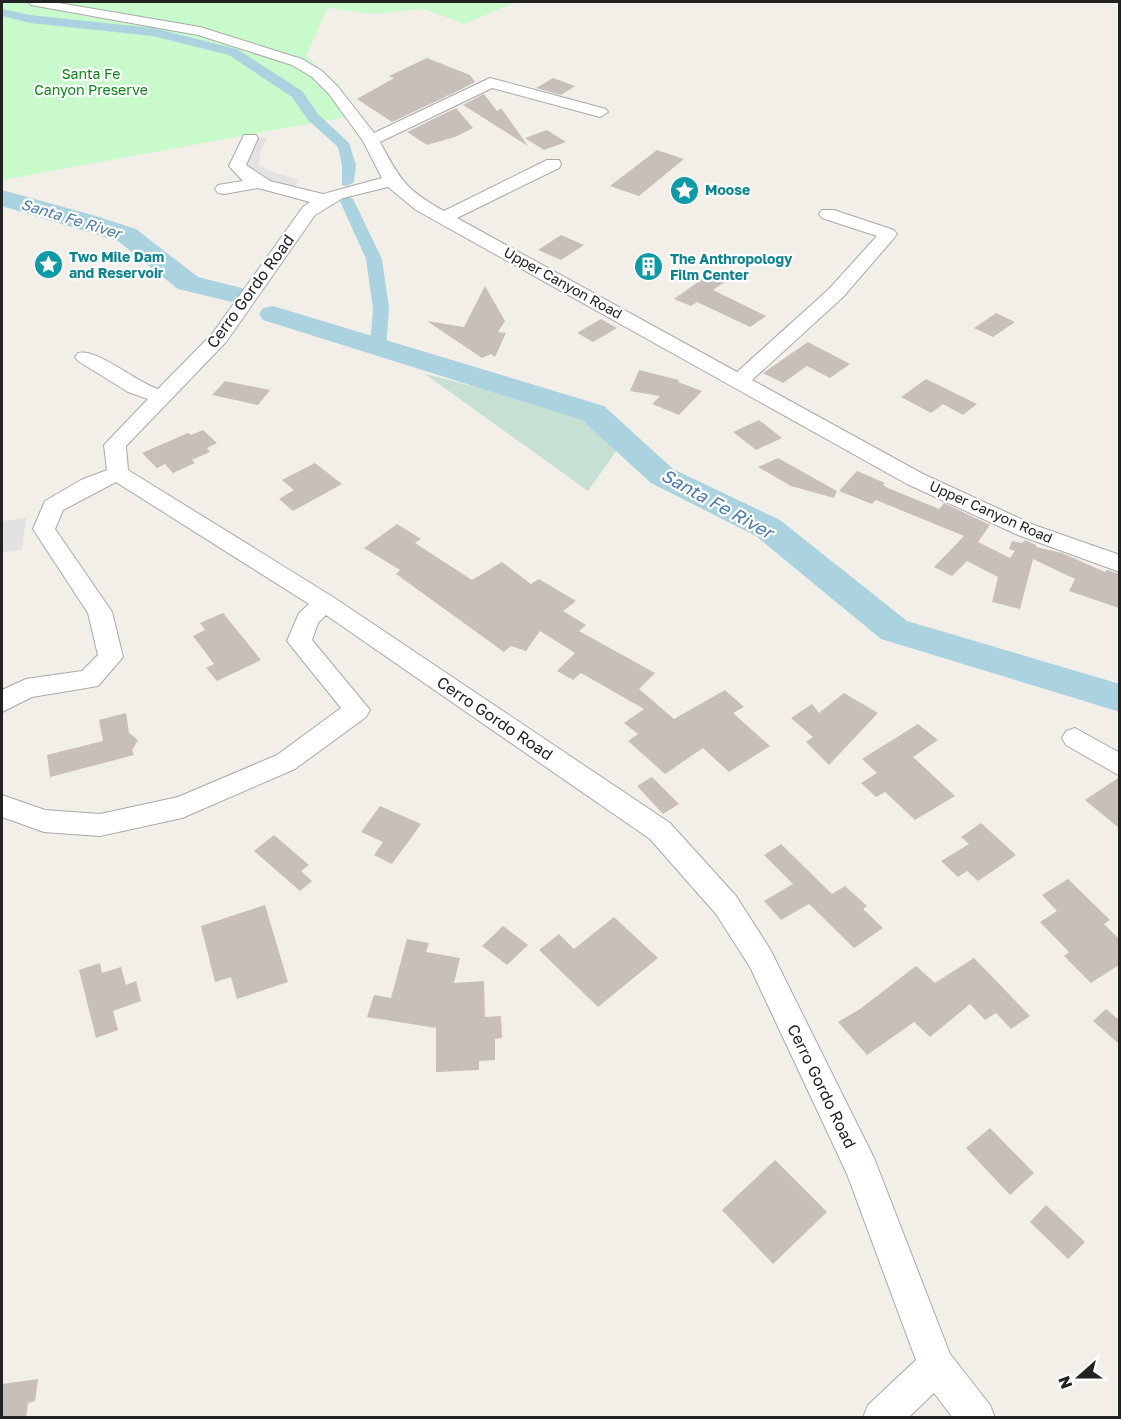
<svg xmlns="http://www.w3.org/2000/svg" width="1121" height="1419" font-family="'Golos Text',sans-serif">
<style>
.wetland{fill:#c6e0d4}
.park{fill:#c8facc}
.parking{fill:#e2e2e2}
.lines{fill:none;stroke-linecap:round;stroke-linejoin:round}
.canal{fill:#aad3df;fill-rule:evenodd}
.river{fill:#aad3df;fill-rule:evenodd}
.building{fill:#c7bfb8}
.minor-casing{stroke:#a9a9a9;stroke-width:2}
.minor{fill:#fff;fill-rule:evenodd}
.labels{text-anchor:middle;stroke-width:4.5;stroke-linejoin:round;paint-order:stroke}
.far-park-label{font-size:14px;fill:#0c8416;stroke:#fff}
.far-culture-label{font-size:14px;font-weight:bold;fill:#0d838f;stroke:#fff;text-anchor:start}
.far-street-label{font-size:14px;fill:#222;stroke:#fff}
.far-water-label{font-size:15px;font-style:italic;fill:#4a7aab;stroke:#fff}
.street-label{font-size:16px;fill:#222;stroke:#fff}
.water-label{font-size:18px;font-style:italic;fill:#4a7aab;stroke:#fff}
</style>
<rect width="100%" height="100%" fill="#f2efe9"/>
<!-- wetland -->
<path class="wetland" d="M425,374L520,398L586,418L619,447L588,491Z"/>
<!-- park -->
<path class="park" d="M2,2H516L465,24L423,9L373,14L328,8L306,56L338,84L357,115L2,180Z"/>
<!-- parking -->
<path class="parking" d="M267,137L260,153L259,165L269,171L299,180L290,191L243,175L250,138Z
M26,518L22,550L2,552V521Z"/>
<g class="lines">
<!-- canal -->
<path class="canal" d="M2,9L30,15L153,28L237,49L302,91L318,114L349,143L356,165L354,182L347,186L342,185V165L338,147L308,120L292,97L229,55L153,36L30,23L2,16Z
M346,195L353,199L382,259L389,308L386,348L378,353L370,348L373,308L366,259L339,199Z"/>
<!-- river -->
<path class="river" d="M2,190L96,216L136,229L198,277L242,288L246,294L242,300L232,302L178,289L118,241L2,206Z
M273,306L604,406L673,469L780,520L907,621L1120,684V712L881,639L756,536L651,483L582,420L263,320L259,314L263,308Z"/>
</g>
<!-- building -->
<path class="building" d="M427,58L470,75L475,82L448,96L444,93L447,96L392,122L357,99L394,78L389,76Z
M553,78L575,86L561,95L536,88Z
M484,94L497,111L501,108L528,146L463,105Z
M456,108L473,128L455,137L427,145L407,132Z
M547,130L566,142L544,150L525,138Z
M657,150L684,159L639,196L610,186Z
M561,235L584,245L561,260L538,250Z
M708,275L725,282L713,290L766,316L750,327L697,302L691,306L674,299Z
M485,286L505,321L498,332L506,333L495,357L491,354L482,358L427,321L464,327Z
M996,313L1015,322L993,337L974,328Z
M601,319L617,328L593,342L577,333Z
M808,342L850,364L830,378L807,366L783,383L763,373Z
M639,370L679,380L678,382L702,391L679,415L652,404L660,396L630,391Z
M926,379L977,404L963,415L943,404L931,413L901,397Z
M225,381L270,390L258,405L212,395Z
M759,420L782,438L756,450L733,432Z
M203,430L217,443L207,448L210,452L192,460L195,463L173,473L165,464L157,468L142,453L188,433L191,435Z
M778,458L837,491L834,498L791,486L758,467Z
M315,463L342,484L293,511L279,499L294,490L282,480Z
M857,471L885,483L883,485L888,488L939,509L944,503L990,525L978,542L1010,558L1015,551L1009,549L1012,541L1022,543L1025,540L1036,545V547L1062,553L1105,572L1107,570L1119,574V608L1069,591L1075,579L1033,559L1020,609L992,602L998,577L967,561L952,576L934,567L964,536L876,500L872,504L839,491Z
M397,524L421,539L415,543L472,580L502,562L531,584L539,579L576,601L563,611L586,625L579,631L655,673L639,689L674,719L725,690L744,707L733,713L770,746L729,772L703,748L665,774L628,741L638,734L624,723L644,709L581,673L573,680L557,671L575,653L540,631L526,651L511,646L504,652L396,574L400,570L364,548Z
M223,613L261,660L217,681L206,668L214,664L193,636L205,630L200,623Z
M844,693L878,713L829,765L806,742L813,737L791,718L812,704L819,713Z
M126,713L129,733L138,740L132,750L134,755L50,777L47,755L103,741L99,720Z
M918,724L938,740L913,757L955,796L915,820L885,792L876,797L861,783L877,773L862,759Z
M652,777L679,804L663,814L637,786Z
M1118,778H1119V828L1085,800Z
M380,806L421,824L392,864L374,855L383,842L361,832Z
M981,823L1016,855L978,881L967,871L958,877L941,861L969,844L961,837Z
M274,835L309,865L301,871L312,881L300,891L254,851Z
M781,844L832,894L845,886L867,906L863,909L883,928L854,948L809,904L781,920L764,901L793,884L764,855Z
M1068,879L1110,920L1104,924L1119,939V965L1091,983L1064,956L1069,952L1040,922L1057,911L1042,895Z
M265,905L288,982L237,999L231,977L215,982L201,926Z
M614,917L658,958L598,1007L539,950L559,934L574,949Z
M503,926L528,945L507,965L482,946Z
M407,939L429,943L426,952L460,958L454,983L484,981L485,1017L501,1016L502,1038L495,1039V1060L479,1061V1070L436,1072V1028L367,1017L374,995L391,998Z
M974,958L1030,1016L1011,1029L996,1013L985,1020L970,1004L930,1037L914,1022L867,1055L838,1022L860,1009L916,966L935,983Z
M100,963L102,973L121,967L126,985L136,981L141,1001L113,1011L118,1030L96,1038L79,970Z
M1106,1009L1119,1020V1044L1093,1021Z
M990,1128L1034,1173L1010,1195L966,1148Z
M775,1160L827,1212L773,1264L722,1210Z
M1046,1205L1085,1242L1068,1259L1030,1222Z
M38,1379L35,1401L28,1403L26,1418H2V1384Z"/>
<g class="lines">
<defs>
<path id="minor" d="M29,2H53L200,27L302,59L322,71L339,88L374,133L490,78L606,109L608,112L600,117L492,88L380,142C400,180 406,190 444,211L547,160H559L561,164L559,168L457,218L737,372L829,289L877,236L822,218L819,214L822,210H834L894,230L897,234L894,238L843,297L752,380L923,474L1034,525L1120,555V572L1018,535L907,484L416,210L388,187L343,198L315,215L226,342L126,446L128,470L333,597L670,823L736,896L770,949L874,1158L950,1354L990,1405L995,1418H953L934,1393L908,1418H863L868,1405L916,1360L847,1174L750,967L716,914L650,839L326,615L318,623L312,640L370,710L366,717L295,769L182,818L100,836L44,832L2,817V795L45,810L100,814L178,797L277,755L341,708L287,641L299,613L309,604L116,482L63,510L55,529L112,612L123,657L98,686L32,697L2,712V690L26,679L82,671L98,655L88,613L33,529L45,501L81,480L107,470L104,445L148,399L128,392L78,361L75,357L78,353C97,348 136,382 158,389L212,334L303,207L310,202L258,188L224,194L218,193L215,189L218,185L243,181L229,166L244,135H256L258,138L246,165L270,181L323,194L382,178L363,141L329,94L312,77L292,65L198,35L31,5Z
M1075,728L1120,753V776L1066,745L1062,738L1066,731Z"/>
</defs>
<!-- minor casing -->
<use href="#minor" class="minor-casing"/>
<!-- minor -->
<use href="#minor" class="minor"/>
</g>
<!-- icons -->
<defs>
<symbol id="sight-disc" viewBox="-11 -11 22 22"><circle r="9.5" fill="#0f9aa8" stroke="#fff"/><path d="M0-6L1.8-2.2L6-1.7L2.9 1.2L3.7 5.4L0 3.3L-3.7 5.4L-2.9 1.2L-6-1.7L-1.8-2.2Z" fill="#fff"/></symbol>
<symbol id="building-disc" viewBox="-11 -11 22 22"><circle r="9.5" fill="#0f9aa8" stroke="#fff"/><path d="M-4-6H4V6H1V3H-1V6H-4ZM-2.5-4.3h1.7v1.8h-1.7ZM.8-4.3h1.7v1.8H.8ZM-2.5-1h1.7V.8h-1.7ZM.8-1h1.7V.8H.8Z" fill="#fff"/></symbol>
</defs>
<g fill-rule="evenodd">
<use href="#sight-disc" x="668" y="174" width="33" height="33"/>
<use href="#sight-disc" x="32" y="248" width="33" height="33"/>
<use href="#building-disc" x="632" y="250" width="33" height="33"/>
</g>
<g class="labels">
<!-- far-park labels -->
<g class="far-park-label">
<text x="91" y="79">Santa Fe<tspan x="91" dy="16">Canyon Preserve</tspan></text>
</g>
<!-- far-culture labels -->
<g class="far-culture-label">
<text x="705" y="195">Moose</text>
<text x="69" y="262">Two Mile Dam<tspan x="69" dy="16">and Reservoir</tspan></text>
<text x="670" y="264">The Anthropology<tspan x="670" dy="16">Film Center</tspan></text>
</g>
<!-- far-street labels -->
<g class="far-street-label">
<text transform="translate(563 283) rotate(29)" y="5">Upper Canyon Road</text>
<text transform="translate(991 512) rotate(24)" y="5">Upper Canyon Road</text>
</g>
<!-- far-water labels -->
<g class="far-water-label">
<text transform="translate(71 219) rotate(17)" y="5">Santa Fe River</text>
</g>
<!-- street labels -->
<g class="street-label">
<text transform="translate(250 291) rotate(-54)" y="6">Cerro Gordo Road</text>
<text transform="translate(495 718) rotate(34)" y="6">Cerro Gordo Road</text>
<text transform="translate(822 1086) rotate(64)" y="6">Cerro Gordo Road</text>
</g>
<!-- water labels -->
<g class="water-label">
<text transform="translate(717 504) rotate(29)" y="6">Santa Fe River</text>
</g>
</g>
<!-- border -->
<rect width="1121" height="1419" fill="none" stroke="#222222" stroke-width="6"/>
<!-- north arrow -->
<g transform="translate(1079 1377) rotate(249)" stroke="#ffffff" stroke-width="4.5" paint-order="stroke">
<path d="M0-4.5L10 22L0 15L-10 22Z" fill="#222222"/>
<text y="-9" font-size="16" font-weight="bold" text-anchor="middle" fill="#222222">N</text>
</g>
</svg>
